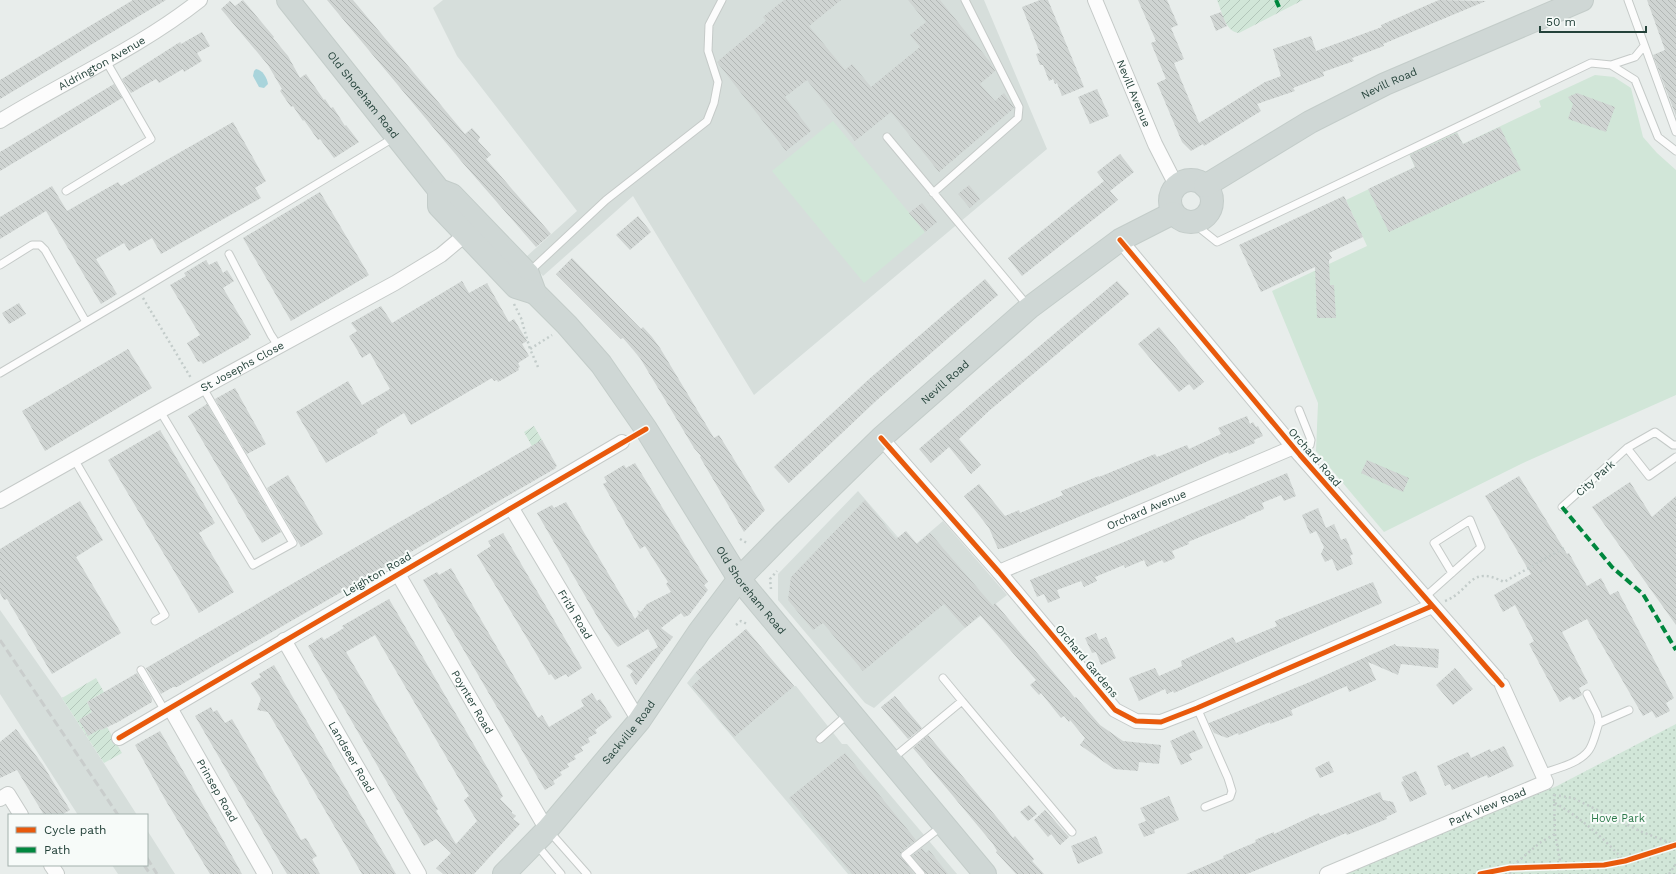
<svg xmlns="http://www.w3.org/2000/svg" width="1676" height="874" font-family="'Work Sans',sans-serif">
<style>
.built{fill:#d6dedb}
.grass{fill:#d1e6d8}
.park{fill:url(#park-dots)}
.garden{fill:url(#garden-furrows)}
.water{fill:#a9d4db}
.building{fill:url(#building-back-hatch);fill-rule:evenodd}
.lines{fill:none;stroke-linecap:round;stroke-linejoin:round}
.service-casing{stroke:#c5cac8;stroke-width:9}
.minor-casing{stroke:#c5cac8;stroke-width:16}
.primary-casing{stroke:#c3ccc9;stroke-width:24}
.path{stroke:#c3ccca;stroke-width:2.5;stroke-dasharray:2 3;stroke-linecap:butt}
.service{stroke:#fcfcfc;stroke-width:7}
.minor{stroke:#fcfcfc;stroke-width:14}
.primary{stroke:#cfd7d5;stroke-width:22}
.rail{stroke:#c9cdcc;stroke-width:3;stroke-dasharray:8 4;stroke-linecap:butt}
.quiet{stroke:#00873e;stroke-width:4;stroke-dasharray:8 4;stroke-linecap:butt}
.cycleway-casing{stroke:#f7fbf9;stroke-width:8}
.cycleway{stroke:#e8590c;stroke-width:5}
.labels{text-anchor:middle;stroke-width:4;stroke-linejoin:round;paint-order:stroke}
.street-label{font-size:11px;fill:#24423a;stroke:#f7fbf9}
.park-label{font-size:11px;fill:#2d7a4b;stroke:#f7fbf9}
</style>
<defs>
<pattern id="park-dots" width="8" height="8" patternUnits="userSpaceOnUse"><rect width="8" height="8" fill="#d1e6d8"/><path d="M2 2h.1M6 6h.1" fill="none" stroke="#b3c6ba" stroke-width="1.8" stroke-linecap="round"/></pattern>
<pattern id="garden-furrows" width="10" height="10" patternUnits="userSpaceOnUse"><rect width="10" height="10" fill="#d1e6d8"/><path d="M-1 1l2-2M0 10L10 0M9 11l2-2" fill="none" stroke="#b3c6ba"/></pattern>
<pattern id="building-back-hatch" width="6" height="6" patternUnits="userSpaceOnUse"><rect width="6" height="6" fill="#cfd4d2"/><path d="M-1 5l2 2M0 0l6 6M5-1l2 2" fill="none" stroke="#b2b7b5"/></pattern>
</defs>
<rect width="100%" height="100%" fill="#e8edeb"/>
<!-- built -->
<path class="built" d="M443,0H984L1047,149L754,395L633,196L543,276L526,257L577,211L457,56L433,8Z
M858,491L909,550L943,521L1007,595L965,628L874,708L865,703L778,600V574Z
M0,610L62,698L137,815H78L0,694Z
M746,629L794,686H796L842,744H847L957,874H848L687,683L696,672Z
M147,830L175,874H118L112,865H147Z"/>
<!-- grass -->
<path class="grass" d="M1595,75L1614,77L1631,88L1643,137L1657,153L1676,170V395L1523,463L1384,532L1316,451L1318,403L1272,291L1367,246L1346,200L1415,167L1409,154L1457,132L1463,144L1541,107L1539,101Z
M833,121L925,232L864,283L772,171Z"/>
<!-- park -->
<path class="park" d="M1676,724V874H1344L1557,786Z"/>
<!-- garden -->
<path class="garden" d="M1217,0H1303L1239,33C1225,32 1222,11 1217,0Z
M534,426L542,440L537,443V455L524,432Z
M96,678L110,703L100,694L87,702L92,712L79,720L88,736L99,728L101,730L107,727L122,753L104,763L62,698Z"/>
<!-- water -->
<path class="water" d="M256,69C263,70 267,78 268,84L264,88L259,87L253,76L254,71Z"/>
<!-- building -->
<path class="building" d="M133,0H166L0,99V80Z
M243,0L274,37L273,38L288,56L300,78L306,74L324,100L325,99L331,108L333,107L345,126L346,125L359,142L334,158L320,139L318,140L304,120L303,121L293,106L291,107L280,91L282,89L268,65L221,9L230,1L235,6Z
M327,0H353L465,134L472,128L480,137L478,141L491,155L486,159L551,234L536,247L462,162Z
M784,0H841L809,26L845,70L852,64L871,87L920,47L910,35L926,22L908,0H940L990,62L995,71L980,84L995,101L1004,93L1014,108L939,172L891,112L855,141L807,80L785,97L811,131L786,151L717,62L766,21L763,17Z
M1040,0H1048L1084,87L1062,96L1057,83L1055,84L1053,79L1049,81L1043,65H1040L1036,54L1040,53L1022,7Z
M1138,0H1167L1178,25L1171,28L1184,59L1174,63L1199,123L1265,82L1281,76L1273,49L1311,36L1316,51L1382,27L1381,25L1439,0L1486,1L1383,44L1384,46L1352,58L1354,61L1323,72L1324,76L1293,88L1295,91L1257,104L1261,111L1204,146L1203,144L1191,151L1182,142L1157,83L1166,79L1151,43L1156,41Z
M1647,0H1676V116L1653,55L1665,50Z
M1221,12L1227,26L1216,31L1210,16Z
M202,32L210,46L197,53L202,61L184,72L183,69L159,83L156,79L131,93L122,79L180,42L181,44Z
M114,84L122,98L0,171V152Z
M1097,89L1109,116L1090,124L1078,97Z
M1577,93L1615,107L1606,132L1568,119L1573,104L1568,97Z
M233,122L266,181L255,188L261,198L161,254L152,238L129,251L124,243L96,259L117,294L101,304L46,211L0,239V217L52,186L67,211L118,182L121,186Z
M1500,127L1521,170L1389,232L1368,189L1415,167L1410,155L1457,133L1463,144Z
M1120,154L1134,172L1110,191L1118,200L1022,276L1008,258L1104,181L1097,172Z
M969,185L980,199L970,208L958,194Z
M320,192L369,275L291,321L243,238Z
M1344,196L1363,237L1329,253L1332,258L1329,260L1330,285H1334L1336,318H1317L1315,267L1261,292L1239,245Z
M922,203L937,222L925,232L909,213Z
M638,216L651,232L630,250L616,235Z
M572,258L641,329L643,327L652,337L660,348L714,438L719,435L765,510L744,532L700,457L701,456L694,448L640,358L623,338L621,339L556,274Z
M206,260L209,265L217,261L223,273L227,270L234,281L223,288L251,335L249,336V338L203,364L201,361L198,362L187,343L200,335L170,285L186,276L184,273Z
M985,279L998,295L877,400L789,483L774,467L868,380Z
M462,281L469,293L487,283L509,322L514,319L527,341L522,344L529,356L518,363L520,367L518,368L519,370L498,382L497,380L494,381L492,378L411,425L404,413L376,430L378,433L326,463L296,412L348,381L362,405L390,389L370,353L362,358L349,336L357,331L351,323L381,306L392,323Z
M1117,281L1129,294L990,410L959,439L981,465L971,474L949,447L931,463L919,449L979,397Z
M19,303L26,314L9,324L2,313Z
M1159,327L1204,382L1194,390L1189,384L1179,392L1138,344Z
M128,349L152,388L45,451L22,411Z
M235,388L266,444L247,454L215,399Z
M207,404L281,532L262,543L188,416Z
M1247,416L1250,424L1253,422L1256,427L1258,426L1263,436L1254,440L1255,443L1229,454L1228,452L1153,486L1004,548L998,549L989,528L964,496L979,484L1005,516L1019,510L1020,513L1063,495L1061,491L1099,476V477L1155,454L1157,457L1187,445L1189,449L1221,434L1218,428Z
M160,430L215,523L199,533L234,592L199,613L108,460Z
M542,440L557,466L555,467L556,468L177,687H173L161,694L146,668Z
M1367,460L1409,478L1403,492L1361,473Z
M635,463L708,582L704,585L708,590L689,615L684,617L681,613L661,628L673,637L636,685L630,675L633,671L626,666L658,647L648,629L618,647L615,644L602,625L537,513L552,505L554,508L566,502L635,619L639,614L637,610L641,612L647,604L671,592L666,584L668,582L645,546L640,549L603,484L607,482L604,477L624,465L626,468Z
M1287,473L1296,496L1284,501L1281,495L1262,503L1264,509L1245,517L1246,518L1188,542L1189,544L1172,551L1175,558L1164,563L1162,560L1147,567L1144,560L1125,568L1124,565L1095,577L1097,581L1084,587L1081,581L1057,590L1060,598L1048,603L1044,594L1037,597L1030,580L1124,542Z
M288,475L323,534L301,547L267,488Z
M1519,476L1567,554L1569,553L1587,586L1601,578L1610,595L1618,591L1674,698L1666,703L1670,711L1656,718L1652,711L1643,716L1587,619L1562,632L1588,683L1579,688L1582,695L1573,700L1570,696L1560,702L1529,644L1534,641L1515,605L1503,612L1494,595L1531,574L1485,496Z
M1630,482L1652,517L1676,496V625L1592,507Z
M865,500L896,539L906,531L917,544L930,533L993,606L995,603L1075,698L1076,697L1100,725L1123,741L1161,745L1159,764L1139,762L1138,771L1114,769L1080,745L1085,738L1070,720L1069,722L1064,716L1061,718L1041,693L1039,695L1030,685L1036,680L980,615L965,628L944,604L863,671L823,623L813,630L788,600L791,577Z
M80,501L103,540L76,557L121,633L52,674L7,599L4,600L0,593V549Z
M1318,508L1326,528L1334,524L1341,540L1346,538L1353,554L1350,556L1353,564L1337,571L1332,559L1325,562L1321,554L1324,547L1316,531L1310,534L1302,515Z
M503,533L582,668L568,677L566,674L555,680L551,674L549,675L477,555L491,546L488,541Z
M451,568L538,718L542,715L549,727L584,706L581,700L592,693L597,701L600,699L612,717L595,730L597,733L588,738L590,742L581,747L583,751L574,756L576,759L567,764L569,767L560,772L562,775L553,781L555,784L545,790L423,580L437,572L439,575Z
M1373,582L1382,603L1174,693L1173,691L1167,694L1165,689L1139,701L1129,678L1155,668L1159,676L1182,666L1181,661L1233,637L1236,643L1277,626L1275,621Z
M389,599L495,781L503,796L500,799L512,811V813L516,816L513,819L520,824L474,874H443L436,868L451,853L436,839L424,846L308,646L322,637L324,640L344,628L342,626ZM375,635L469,796L464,800L477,821L456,844L436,811L438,809L346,652Z
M746,629L794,686L734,737L692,686L701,678L696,672Z
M1096,633L1099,640L1106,637L1116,658L1101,665L1096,652L1092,653L1085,638Z
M1395,644L1396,646L1439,649L1438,668L1401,664L1398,675L1368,662L1376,680L1349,692L1347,686L1291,710L1293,715L1270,724V722L1239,735L1238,733L1227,738L1214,733L1209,723L1310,682Z
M274,665L380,847L396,874H362L268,712L257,710L261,699L251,683L261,677L259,674Z
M1455,668L1473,689L1453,705L1436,685Z
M137,673L152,699V702L118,722L101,730L100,729L88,736L79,720L92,712L87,702Z
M895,696L922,728L908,739L881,707Z
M211,707L213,712L217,710L225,723L232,719L297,833L301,840L306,838L317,856L312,859L320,874H287L195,716Z
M16,729L43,765L70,810L61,815H44L17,770L0,778V742Z
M1194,730L1203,748L1189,754L1192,760L1181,765L1170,741Z
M160,731L222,838L242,874H210L166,801L135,745Z
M928,735L1004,826L1013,838L1015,836L1034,859L1032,861L1044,874H1016L996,852L997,851L993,844L913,748Z
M1504,746L1514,766L1488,778L1487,775L1452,790L1450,784L1445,786L1437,766L1468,752L1471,758L1490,749L1491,752Z
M845,753L916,840L902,851L900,855L914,874H852L789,798Z
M1329,761L1334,772L1320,778L1315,768Z
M1416,771L1427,794L1410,802L1401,782L1404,781L1402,777Z
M1380,792L1383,800L1393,802L1397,812L1386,817L1387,819L1347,835L1346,833L1247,874H1186L1224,858L1223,856L1256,842L1255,840L1274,832V834L1319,813L1320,816Z
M1169,796L1179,820L1154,830L1155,833L1144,837L1138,824L1146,821L1140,808Z
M1029,805L1037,814L1028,821L1020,812Z
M1045,810L1069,837L1060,845L1051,834L1048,837L1034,820Z
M1096,836L1103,853L1078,864L1071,846Z
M922,848L926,853L929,850L948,874H926L912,856Z"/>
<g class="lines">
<defs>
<path id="service" d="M1628,0L1676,132
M1611,65L1635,57L1644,46
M887,137L1028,306
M66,191L151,139L106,61
M933,193L1018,118L1019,107L965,0
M1198,222L1202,230L1217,242L1591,63L1611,65L1635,80L1658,137L1676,151
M229,254L271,335L279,347
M0,265L32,245H40L45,250L86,322
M529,272L606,200L707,121L714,103L718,82L708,51L709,25L722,0
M0,373L139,291L395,137
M1299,410L1311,440L1310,445L1300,455
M160,411L253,565L293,543L203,388
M1676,445H1673L1655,432L1627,448L1649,476L1676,457
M74,459L165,615L155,621
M1562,507L1627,448
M1425,597L1481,547L1470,520L1434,543L1452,573
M141,670L165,711
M943,678L962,701
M1587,694L1597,714L1599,723
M1197,708L1228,778L1232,791L1230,797L1205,807
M820,739L848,714
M892,759L962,701L1072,832
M1544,773C1558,768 1580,763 1589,750C1594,743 1596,731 1599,723L1629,710
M549,831L587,874
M536,844L561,874
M921,874L905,855L942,826"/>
<g id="minor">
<path id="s1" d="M1095,0L1155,144L1176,185"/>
<path id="s2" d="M0,121C66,80 138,49 200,0"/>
<path d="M1120,240L1300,455L1497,679"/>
<path d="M881,438L999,572L1115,710L1136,721L1161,722L1197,708L1432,606"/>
<path id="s3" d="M0,501L160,411L395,283L441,255L472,229"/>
<path id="s4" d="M511,507L639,721"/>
<path id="s5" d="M999,572L1294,447"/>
<path id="s6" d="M398,574L547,830"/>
<path id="s7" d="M284,640L419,874"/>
<path id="s8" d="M170,708L265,874"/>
<path d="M119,738L622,442"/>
<path d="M0,799L8,794L21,815"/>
<path d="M51,865L57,874"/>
<path id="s9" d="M1327,874L1546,782L1502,685"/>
</g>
<g id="primary">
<path id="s10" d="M288,0L439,190L452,195L528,274L535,293L567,325L601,364L646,429L739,579L985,874"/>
<circle cx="1191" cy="201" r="21"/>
<path id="s11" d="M1205,186L1310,122L1385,84L1582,0"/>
<path d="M439,190V206L516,287L535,293"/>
<path id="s12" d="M504,874L547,830L639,721L699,632L739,579L784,533L881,438L1029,308L1120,240L1173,213"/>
</g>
</defs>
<!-- service casing -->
<use href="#service" class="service-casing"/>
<!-- minor casing -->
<use href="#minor" class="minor-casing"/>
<!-- primary casing -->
<use href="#primary" class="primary-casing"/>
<!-- path -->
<path class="path" d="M143,298L191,378
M514,304L521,318L530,349
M538,367L530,349L552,335
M740,539L747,543
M771,589L770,579L777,571
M1445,601C1471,591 1469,564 1504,582L1564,548
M736,625L741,621L747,624
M1554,794L1555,834L1561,866L1559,874
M1554,795L1573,798L1642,832L1676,845
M1555,803C1581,818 1604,838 1624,861
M1480,874L1510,868L1604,865L1625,861L1676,845
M1510,874V868L1541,842L1555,834
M1669,874L1676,864"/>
<!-- service -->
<use href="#service" class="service"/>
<!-- minor -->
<use href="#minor" class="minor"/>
<!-- primary -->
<use href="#primary" class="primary"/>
<!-- rail -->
<path class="rail" d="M0,640L118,815
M147,858L157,874
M144,865L150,874"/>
<!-- quiet -->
<path class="quiet" d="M1276,0L1279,7
M1562,507L1612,567L1643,594L1676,650"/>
<defs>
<path id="cycleway" d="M1120,240L1300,455L1502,685
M881,438L999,572L1115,710L1136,721L1161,722L1197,708L1432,606
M119,738L646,429
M1480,874L1510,868L1604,865L1625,861L1676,845"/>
</defs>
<!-- cycleway casing -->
<use href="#cycleway" class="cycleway-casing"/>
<!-- cycleway -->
<use href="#cycleway" class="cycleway"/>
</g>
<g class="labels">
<!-- street labels -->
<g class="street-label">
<text dy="4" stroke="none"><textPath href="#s2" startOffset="117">Aldrington Avenue</textPath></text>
<text dy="4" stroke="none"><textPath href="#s11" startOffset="211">Nevill Road</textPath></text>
<text dy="4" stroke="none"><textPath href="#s1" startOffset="101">Nevill Avenue</textPath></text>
<text dy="4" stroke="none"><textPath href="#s10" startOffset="121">Old Shoreham Road</textPath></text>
<text dy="4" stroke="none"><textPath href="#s3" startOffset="277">St Josephs Close</textPath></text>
<text dy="4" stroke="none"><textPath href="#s12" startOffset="663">Nevill Road</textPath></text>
<text transform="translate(1315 457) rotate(49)" y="4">Orchard Road</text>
<text transform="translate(1595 478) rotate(-42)" y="4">City Park</text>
<text dy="4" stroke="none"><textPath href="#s5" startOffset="160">Orchard Avenue</textPath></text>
<text transform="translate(377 574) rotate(-30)" y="4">Leighton Road</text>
<text dy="4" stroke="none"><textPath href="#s10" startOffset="755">Old Shoreham Road</textPath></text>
<text dy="4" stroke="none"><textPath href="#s4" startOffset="125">Frith Road</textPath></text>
<text transform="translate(1087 661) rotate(50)" y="4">Orchard Gardens</text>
<text dy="4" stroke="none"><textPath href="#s6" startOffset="148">Poynter Road</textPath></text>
<text dy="4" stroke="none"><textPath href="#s12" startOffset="189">Sackville Road</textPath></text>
<text dy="4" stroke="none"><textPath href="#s7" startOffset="135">Landseer Road</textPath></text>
<text dy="4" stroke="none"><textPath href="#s8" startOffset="95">Prinsep Road</textPath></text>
<text dy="4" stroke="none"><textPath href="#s9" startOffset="174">Park View Road</textPath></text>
</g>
<!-- park labels -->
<g class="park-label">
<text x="1618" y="822">Hove Park</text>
</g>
</g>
<!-- legend -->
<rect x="8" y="814" width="140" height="52" fill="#f7fbf9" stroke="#a3b1ad"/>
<rect x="16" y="827" width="20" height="6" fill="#e8590c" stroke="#a3b1ad"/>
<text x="44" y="834" font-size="12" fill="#24423a">Cycle path</text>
<rect x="16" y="847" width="20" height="6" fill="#00873e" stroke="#a3b1ad"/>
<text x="44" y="854" font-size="12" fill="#24423a">Path</text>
<!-- scale -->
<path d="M1540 26v6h106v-6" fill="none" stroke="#24423a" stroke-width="2"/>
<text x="1546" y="26" font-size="12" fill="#24423a" stroke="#f7fbf9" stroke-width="3" paint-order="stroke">50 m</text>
</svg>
